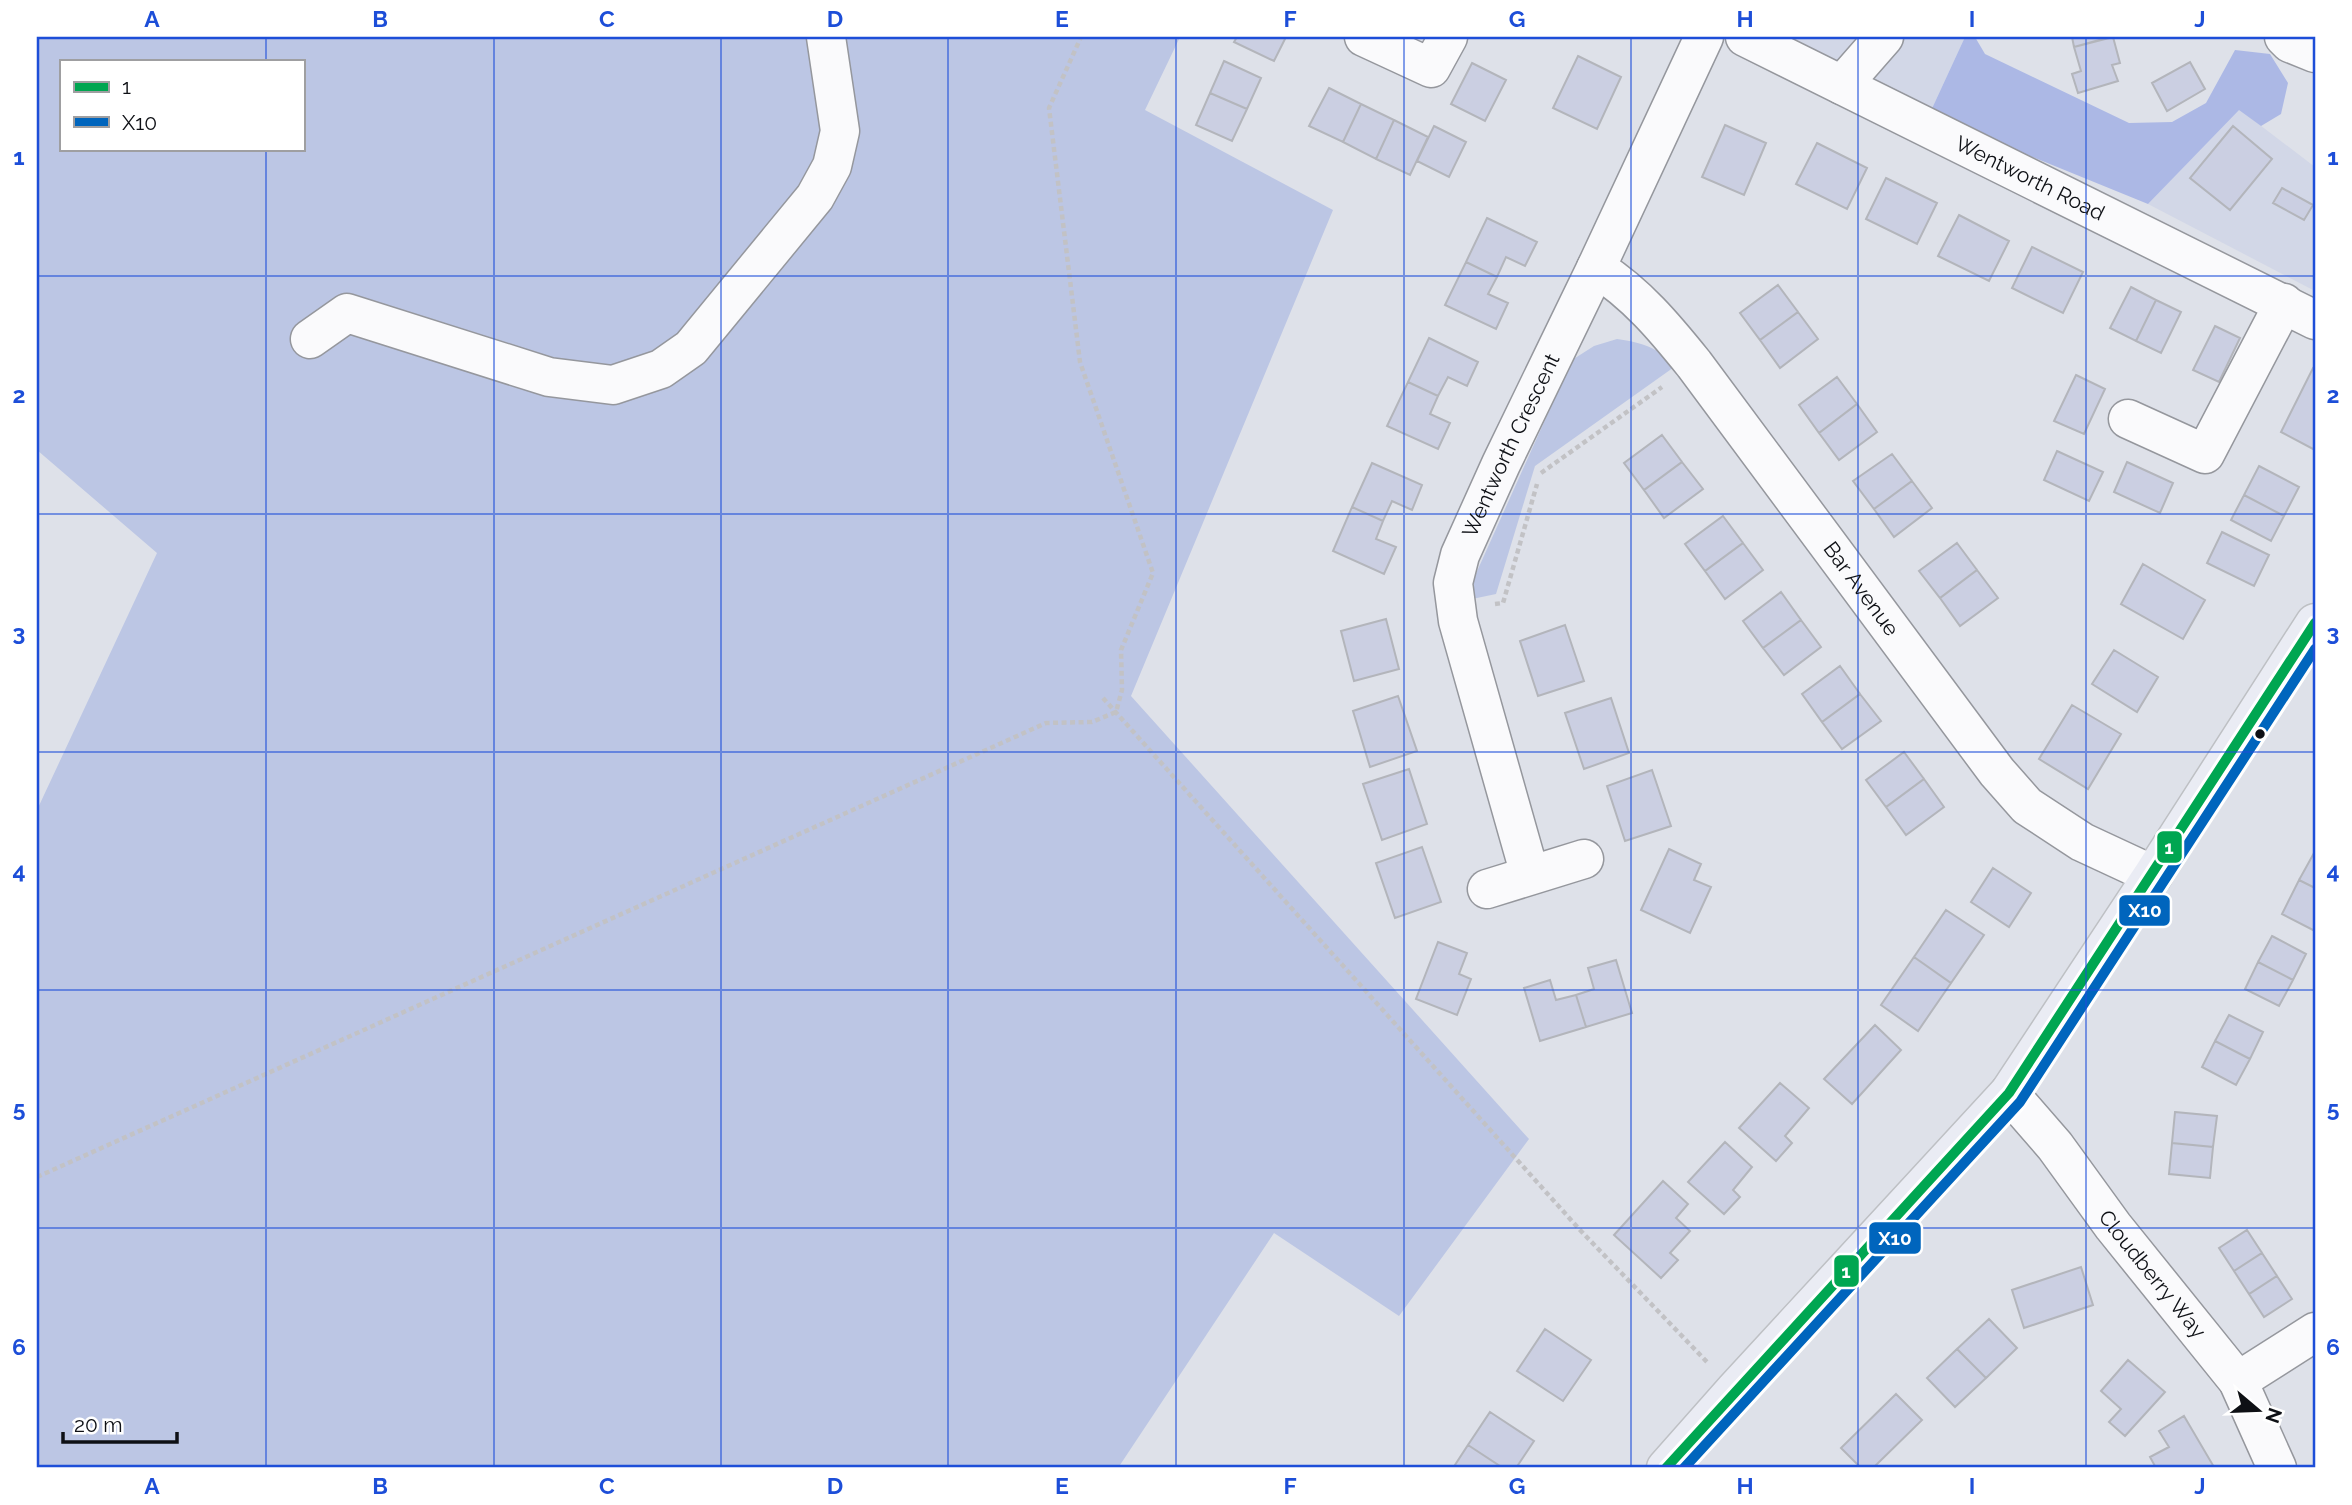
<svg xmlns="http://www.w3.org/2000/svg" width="2352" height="1505" font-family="Raleway,sans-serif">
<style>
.built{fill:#d2d7e7}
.green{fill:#bcc6e4;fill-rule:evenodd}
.forest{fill:#acb8e5}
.building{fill:#cbcfe2;stroke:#b3b5bb;stroke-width:2}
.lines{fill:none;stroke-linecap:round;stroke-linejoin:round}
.minor-casing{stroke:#95979d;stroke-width:41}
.major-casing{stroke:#bec0c4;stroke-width:41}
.path{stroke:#c2c2c5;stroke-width:4.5;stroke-dasharray:5 3.5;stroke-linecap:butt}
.minor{stroke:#fafafc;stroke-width:38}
.major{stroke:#eaecf4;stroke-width:38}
.bus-1-casing{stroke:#fff;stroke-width:16}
.bus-2-casing{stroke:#fff;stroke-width:16}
.bus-1{stroke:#00a651;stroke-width:10}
.bus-2{stroke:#0065bd;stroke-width:10}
.grid{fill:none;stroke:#1d4ed8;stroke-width:2;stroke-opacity:0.55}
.bus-dot{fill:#0e1015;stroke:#fff;stroke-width:2.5}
.labels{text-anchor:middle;stroke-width:5;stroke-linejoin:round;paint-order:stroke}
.street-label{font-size:21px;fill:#0e1015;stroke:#fff}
.line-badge{stroke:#fff;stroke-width:2.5}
.badge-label{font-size:19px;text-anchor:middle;font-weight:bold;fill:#fff}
.neatline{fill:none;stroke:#1d4ed8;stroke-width:2.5}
.grid-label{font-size:23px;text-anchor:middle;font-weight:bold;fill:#1d4ed8}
</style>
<rect width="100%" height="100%" fill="#dee1e9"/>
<!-- built -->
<path class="built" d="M1773,37H1965L1929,115Z
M2239,109L2315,167V291L2148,204Z"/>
<!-- green -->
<path class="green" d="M37,37H1180L1145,110L1333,210L1131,696L1529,1139L1399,1316L1274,1233L1118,1468H37V810L157,553L37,450ZM61,61H303V149H61Z
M1617,339C1644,343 1655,347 1677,365L1535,466L1496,594L1472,599L1474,578L1572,360L1594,346Z"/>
<!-- forest -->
<path class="forest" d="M1965,37H1975L1985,54L2129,123L2172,122L2206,103L2235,50L2270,54L2288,83L2281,114L2261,126L2239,110L2148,204L1929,115Z"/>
<!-- building -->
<path class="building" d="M1237,37H1286L1274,61L1234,42Z
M2072,37H2110L2074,47Z
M2113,37L2120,63L2112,65L2118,81L2078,93L2072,74L2081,71L2074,47Z
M1578,56L1621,77L1597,129L1553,108Z
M1224,61L1261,78L1247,109L1210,93Z
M2190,62L2205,89L2167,111L2152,83Z
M1472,63L1506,80L1485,121L1451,104Z
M1329,88L1361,104L1343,142L1309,126Z
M1210,93L1247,109L1232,141L1196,125Z
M1361,104L1394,120L1376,159L1343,142Z
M1394,120L1428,137L1410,175L1376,159Z
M1725,125L1766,143L1744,195L1702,177Z
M1434,126L1466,142L1449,177L1417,161Z
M2233,126L2272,159L2230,210L2190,178Z
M1817,143L1867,168L1847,209L1796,184Z
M1886,178L1937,203L1917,244L1866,219Z
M2282,188L2313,205L2304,220L2273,203Z
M1959,215L2009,241L1989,281L1938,256Z
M1487,218L1537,242L1525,266L1506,257L1497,277L1466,262Z
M2032,247L2083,272L2063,313L2012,288Z
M1466,262L1497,277L1488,294L1508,303L1496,329L1445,305Z
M1778,285L1798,312L1760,340L1740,313Z
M2131,287L2156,300L2136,341L2110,328Z
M2156,300L2181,312L2161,353L2136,341Z
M1798,312L1818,339L1780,368L1760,340Z
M2215,326L2240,338L2219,382L2193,370Z
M1429,338L1478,362L1467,386L1448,377L1438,396L1408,382Z
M2313,368L2315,369V450L2281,432Z
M2076,375L2105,389L2084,434L2054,421Z
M1837,377L1857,404L1819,433L1799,405Z
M1408,382L1438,396L1430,414L1450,423L1438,449L1387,426Z
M1857,404L1877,432L1839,460L1819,433Z
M1662,435L1682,462L1644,490L1624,463Z
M2057,451L2103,472L2089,501L2044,480Z
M1892,454L1912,481L1874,509L1853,481Z
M1682,462L1703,489L1664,518L1644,490Z
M2127,462L2173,483L2160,513L2114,492Z
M1372,463L1422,485L1412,510L1392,501L1383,521L1352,507Z
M2259,466L2299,487L2284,516L2244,495Z
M1912,481L1932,508L1894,537L1874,509Z
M2244,495L2284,516L2271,541L2231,520Z
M1352,507L1383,521L1376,539L1396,547L1384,574L1333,551Z
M1723,516L1743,543L1705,571L1685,544Z
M2222,532L2269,555L2254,586L2207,563Z
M1743,543L1763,570L1725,599L1705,571Z
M1957,543L1977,570L1940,598L1919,571Z
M2143,564L2205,600L2183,639L2121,604Z
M1977,570L1998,598L1960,626L1940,598Z
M1781,592L1801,620L1763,648L1743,621Z
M1386,619L1399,669L1354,681L1341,631Z
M1801,620L1821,647L1784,675L1763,648Z
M1565,625L1584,681L1538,696L1520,641Z
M2114,650L2158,677L2137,712L2092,684Z
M1840,666L1860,694L1822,722L1802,694Z
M1860,694L1881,721L1842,749L1822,722Z
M1398,696L1417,751L1370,767L1353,711Z
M1611,698L1629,753L1584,769L1565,713Z
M2072,705L2121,734L2088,789L2039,759Z
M1904,752L1924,779L1886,807L1866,780Z
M1409,769L1427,824L1382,840L1363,784Z
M1652,770L1671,826L1625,841L1607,786Z
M1924,779L1944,807L1906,835L1886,807Z
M1422,847L1441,902L1395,918L1376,863Z
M1669,849L1701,864L1694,880L1711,887L1690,933L1641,910Z
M2314,853H2315V888L2299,880Z
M1993,868L2031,893L2009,927L1971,902Z
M2299,880L2315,888V931L2282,914Z
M1946,910L1984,935L1951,983L1914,957Z
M2272,936L2306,954L2293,980L2258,962Z
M1438,942L1467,953L1459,974L1471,979L1457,1015L1416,999Z
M1914,957L1951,983L1918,1031L1881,1005Z
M1616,960L1632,1013L1586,1027L1576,995L1594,989L1588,968Z
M2258,962L2293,980L2279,1006L2245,989Z
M1550,980L1556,1000L1576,995L1586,1027L1540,1041L1524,988Z
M2229,1015L2263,1032L2250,1059L2215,1041Z
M1875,1025L1901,1050L1852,1104L1824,1079Z
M2215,1041L2250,1059L2236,1085L2202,1067Z
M1780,1083L1809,1108L1785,1136L1792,1143L1776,1161L1739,1128Z
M2175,1112L2217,1116L2213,1147L2172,1143Z
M1725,1142L1752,1167L1733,1190L1740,1197L1724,1214L1688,1182Z
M2172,1143L2213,1147L2210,1178L2169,1174Z
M1663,1181L1688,1204L1676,1218L1690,1231L1670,1253L1678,1260L1661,1278L1614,1235Z
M2247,1230L2262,1253L2234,1271L2219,1248Z
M2262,1253L2277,1276L2249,1294L2234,1271Z
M2081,1267L2093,1305L2024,1328L2012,1290Z
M2277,1276L2292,1299L2264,1317L2249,1294Z
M1989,1319L2017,1348L1986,1378L1957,1349Z
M1545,1329L1591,1360L1563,1401L1517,1371Z
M1957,1349L1986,1378L1955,1407L1927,1378Z
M2128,1360L2165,1392L2125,1436L2109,1422L2121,1409L2101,1391Z
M1896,1394L1922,1420L1873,1468H1861L1841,1448Z
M1490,1412L1534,1441L1516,1468H1503L1468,1445Z
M2184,1416L2214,1467L2212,1468H2156L2150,1457L2169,1447L2159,1431Z
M1468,1445L1503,1468H1453Z"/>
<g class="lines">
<defs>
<g id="minor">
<path d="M1364,37L1431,68L1448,37"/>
<path id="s1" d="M1745,37L2315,320"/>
<path d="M2284,37L2290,43L2315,53"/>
<path d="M1842,85L1884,37"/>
<path id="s2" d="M1596,268C1636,293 1665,328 1694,364L1997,772L2027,806L2082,842L2153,875"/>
<path d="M310,339L347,313L549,377L613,385L661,369L691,348L815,197L832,166L840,131L826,37"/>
<path d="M2128,419L2205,454L2284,303"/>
<path id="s3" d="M1530,875L1458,621L1453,583L1460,555L1501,464L1596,268L1704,37"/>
<path d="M1487,889L1584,859"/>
<path id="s4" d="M2009,1093L2055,1146L2113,1226L2238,1381L2277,1468"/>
<path d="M2238,1381L2315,1332"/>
</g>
<path id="major" d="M1666,1468L1735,1390L2009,1093L2153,875L2315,623"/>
</defs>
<!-- minor casing -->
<use href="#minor" class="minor-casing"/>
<!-- major casing -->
<use href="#major" class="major-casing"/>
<!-- path -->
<path class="path" d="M1541,473L1662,387
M1495,604L1503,603L1537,484
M1103,698L1580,1230L1707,1362
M37,1177L1046,723L1092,722L1116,712L1122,690L1121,650L1153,573L1080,362L1049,108L1081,37"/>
<!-- minor -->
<use href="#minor" class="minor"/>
<!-- major -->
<use href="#major" class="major"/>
<defs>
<path id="bus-1" d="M1666,1468L2009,1093L2315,623"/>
<path id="bus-2" d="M1684,1468L2020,1102L2315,649"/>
</defs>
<!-- bus-1 casing -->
<use href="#bus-1" class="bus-1-casing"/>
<!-- bus-2 casing -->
<use href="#bus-2" class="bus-2-casing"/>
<!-- bus-1 -->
<use href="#bus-1" class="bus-1"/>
<!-- bus-2 -->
<use href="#bus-2" class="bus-2"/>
</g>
<!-- grid -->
<path class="grid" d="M266,37V61M494,37V1468M721,37V1468M948,37V1468M1176,37V1468M1404,37V1468M1631,37V1468M1858,37V1468M2086,37V1468M266,149V1468M37,276H2315M37,514H2315M37,752H2315M37,990H2315M37,1228H2315"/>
<!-- markers -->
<circle class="bus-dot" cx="2260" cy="734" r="6"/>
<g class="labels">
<!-- street labels -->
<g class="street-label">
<text dy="7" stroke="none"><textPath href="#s1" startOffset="318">Wentworth Road</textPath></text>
<text dy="7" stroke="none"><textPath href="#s3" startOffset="452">Wentworth Crescent</textPath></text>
<text dy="7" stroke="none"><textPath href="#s2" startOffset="418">Bar Avenue</textPath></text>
<text dy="7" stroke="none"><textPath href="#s4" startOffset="231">Cloudberry Way</textPath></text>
</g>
</g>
<g class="line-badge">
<rect x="2156" y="830" width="27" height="34" rx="7" fill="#00a651"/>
<rect x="2118" y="894" width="53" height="33" rx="7" fill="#0065bd"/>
<rect x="1868" y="1221" width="54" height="34" rx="7" fill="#0065bd"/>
<rect x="1833" y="1254" width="27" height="34" rx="7" fill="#00a651"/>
</g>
<g class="badge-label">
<text x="2169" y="854">1</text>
<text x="2145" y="917">X10</text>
<text x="1895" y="1245">X10</text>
<text x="1846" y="1278">1</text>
</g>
<!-- border -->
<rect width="2352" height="1505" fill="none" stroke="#ffffff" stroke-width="77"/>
<!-- legend -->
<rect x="60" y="60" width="245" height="91" fill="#ffffff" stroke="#9f9fa1" stroke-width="2"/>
<rect x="74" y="82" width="35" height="10" fill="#00a651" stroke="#9f9fa1" stroke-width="2"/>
<text x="122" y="94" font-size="21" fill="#0e1015">1</text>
<rect x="74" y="117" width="35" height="10" fill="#0065bd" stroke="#9f9fa1" stroke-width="2"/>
<text x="122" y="130" font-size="21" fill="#0e1015">X10</text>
<!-- north arrow -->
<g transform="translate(2258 1410) rotate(109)" stroke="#ffffff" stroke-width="5" paint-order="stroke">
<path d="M0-5L12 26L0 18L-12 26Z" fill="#0e1015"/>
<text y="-10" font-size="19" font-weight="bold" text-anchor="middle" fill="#0e1015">N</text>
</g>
<!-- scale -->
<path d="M63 1432v10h114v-10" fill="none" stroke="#0e1015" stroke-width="3.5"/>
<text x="74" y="1432" font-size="21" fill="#0e1015" stroke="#ffffff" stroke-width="5" paint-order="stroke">20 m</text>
<rect x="38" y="38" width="2276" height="1428" class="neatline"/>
<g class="grid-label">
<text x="152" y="27">A</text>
<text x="380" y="27">B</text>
<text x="607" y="27">C</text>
<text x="835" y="27">D</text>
<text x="1062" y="27">E</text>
<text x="1290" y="27">F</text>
<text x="1517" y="27">G</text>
<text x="1745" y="27">H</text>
<text x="1972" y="27">I</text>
<text x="2200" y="27">J</text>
<text x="19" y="165">1</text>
<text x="2333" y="165">1</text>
<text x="19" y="403">2</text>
<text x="2333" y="403">2</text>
<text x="19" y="641">3</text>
<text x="2333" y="641">3</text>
<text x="19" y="879">4</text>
<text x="2333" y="879">4</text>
<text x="19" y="1117">5</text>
<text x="2333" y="1117">5</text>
<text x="19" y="1355">6</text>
<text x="2333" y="1355">6</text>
<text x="152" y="1494">A</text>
<text x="380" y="1494">B</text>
<text x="607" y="1494">C</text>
<text x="835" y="1494">D</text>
<text x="1062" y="1494">E</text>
<text x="1290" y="1494">F</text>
<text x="1517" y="1494">G</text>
<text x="1745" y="1494">H</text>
<text x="1972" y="1494">I</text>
<text x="2200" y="1494">J</text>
</g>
</svg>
